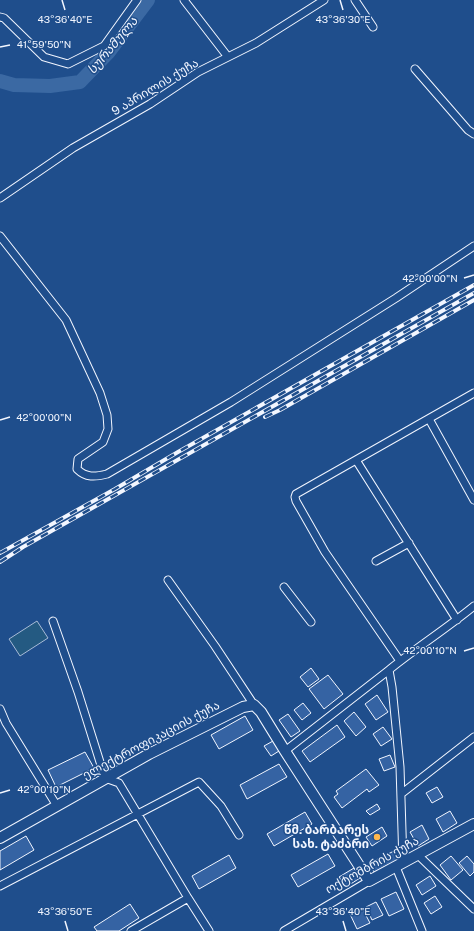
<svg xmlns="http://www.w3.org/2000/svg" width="474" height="931" font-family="'Public Sans','Noto Sans Georgian',sans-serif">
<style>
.green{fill:#245a82;stroke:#a8bbd7}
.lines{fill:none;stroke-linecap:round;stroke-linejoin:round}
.river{stroke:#3b69a3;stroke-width:14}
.building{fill:#3563a3;stroke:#f2f6ff}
.street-casing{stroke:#f2f6ff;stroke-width:9}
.secondary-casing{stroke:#f2f6ff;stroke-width:12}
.street{stroke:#1f4e8c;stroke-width:7}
.secondary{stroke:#1f4e8c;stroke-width:10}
.rail-casing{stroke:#f2f6ff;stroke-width:4}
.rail{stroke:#1f4e8c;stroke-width:2.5;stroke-dasharray:8;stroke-linecap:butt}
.ticks{fill:none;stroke:#f2f6ff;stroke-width:1.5}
.poi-dot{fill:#ffb74d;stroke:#1f4e8c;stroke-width:1.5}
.labels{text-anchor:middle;stroke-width:3;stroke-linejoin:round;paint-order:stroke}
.street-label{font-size:12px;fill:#f2f6ff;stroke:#1f4e8c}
.poi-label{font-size:12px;font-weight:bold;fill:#f2f6ff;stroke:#1f4e8c;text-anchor:end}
.water-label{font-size:13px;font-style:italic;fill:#f2f6ff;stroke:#1f4e8c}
.ticks-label{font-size:10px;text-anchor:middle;fill:#f2f6ff;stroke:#1f4e8c;stroke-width:3;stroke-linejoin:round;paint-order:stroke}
</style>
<rect width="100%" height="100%" fill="#1f4e8c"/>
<!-- green -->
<path class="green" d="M37,621L48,638L20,656L9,639Z"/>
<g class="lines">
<!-- river -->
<path class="river" d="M0,81L14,85L50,86L80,82L108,53L148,0"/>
</g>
<!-- building -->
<path class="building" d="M311,668L319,679L308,687L300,677Z
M328,675L343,694L324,709L309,689Z
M377,695L388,712L376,720L365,704Z
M303,703L311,713L302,720L294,710Z
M354,712L366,727L356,736L344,721Z
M288,714L300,731L291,737L279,720Z
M245,716L253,730L219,749L211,735Z
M337,725L345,737L310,762L302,751Z
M383,727L392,739L381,746L373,734Z
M273,741L279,751L271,756L264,746Z
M85,752L94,768L56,787L48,770Z
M390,755L395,767L384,771L379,759Z
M279,764L287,777L247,799L240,785Z
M366,769L379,785L369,792L367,789L342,808L334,797L338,794L336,791Z
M437,787L443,797L432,803L426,793Z
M377,804L380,809L370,815L366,811Z
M450,811L457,823L443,832L436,819Z
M305,812L312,824L274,846L267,834Z
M422,825L429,839L418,846L410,832Z
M382,827L387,836L372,846L366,837Z
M26,836L34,850L0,870V851Z
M394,851L398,860L374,872L370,863Z
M328,854L335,866L298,887L291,875Z
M229,855L236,868L199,889L192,876Z
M451,856L463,870L451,880L440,865Z
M467,856L474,864V872L470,876L459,863Z
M354,868L360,878L346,887L339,877Z
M430,876L436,886L422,895L416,885Z
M396,892L404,909L389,916L381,899Z
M435,896L442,907L431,914L424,903Z
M376,902L383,915L372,920L366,907Z
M130,904L139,918L119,931H97L94,927Z
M362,908L370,923L357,929L350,914Z"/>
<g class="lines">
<defs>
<path id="street" d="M184,0L228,57
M355,0L373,27
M0,17L4,18L44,57L68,64L104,46L137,0
M415,69L468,130L474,134
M0,198L73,148L150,104L198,72L256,43L324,0
M0,236L66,320L100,393L107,415L108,429L103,442L78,459L77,469C86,478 95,477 107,474L231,402L396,298L474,246
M429,419L474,500
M356,460L457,620
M376,561L409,543
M168,580L215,646L254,705
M284,587L311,622
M53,621L78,692L105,778L119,783L188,898L209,931
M400,661L325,552L296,501L295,497L296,494L474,393
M0,709L6,723L57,806
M285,751L389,670
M401,794L474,737
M418,855L474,909
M403,863L400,767L392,687L389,670C416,648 446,629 474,606
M396,867L422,931
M0,886L199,782L221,806L239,835
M131,931L188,898
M284,931L369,881"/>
<path id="secondary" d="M0,838L149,754L243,707L254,705L261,712L285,751L369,881L474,824"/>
</defs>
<!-- street casing -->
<use href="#street" class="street-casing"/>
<!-- secondary casing -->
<use href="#secondary" class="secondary-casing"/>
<!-- street -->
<use href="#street" class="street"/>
<!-- secondary -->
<use href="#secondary" class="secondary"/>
<defs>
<path id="rail" d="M265,417L280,410L474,300
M0,553L115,489L178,452L474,285
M0,562L23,547L474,293"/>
</defs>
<!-- rail casing -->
<use href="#rail" class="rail-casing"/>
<!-- rail -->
<use href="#rail" class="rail"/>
</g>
<!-- ticks -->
<path class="ticks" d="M62,0L65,10M340,0L343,10M0,47L10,45M464,278L474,275M0,420L10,417M464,651L474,648M0,793L10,790M65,921L68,931M343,921L346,931"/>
<!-- markers -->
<circle class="poi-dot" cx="377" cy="837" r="4"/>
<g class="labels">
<!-- street labels -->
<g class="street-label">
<text transform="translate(155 87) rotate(-31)" y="4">9 აპრილის ქუჩა</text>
<text transform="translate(151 740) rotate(-28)" y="4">ელექტროფიკაციის ქუჩა</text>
<text transform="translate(372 865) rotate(-29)" y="4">ოქტომბრის ქუჩა</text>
</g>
<!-- poi labels -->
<g class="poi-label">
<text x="369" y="834">წმ. ბარბარეს<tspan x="369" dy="14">სახ. ტაძარი</tspan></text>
</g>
<!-- water labels -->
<g class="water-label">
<text transform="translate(112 45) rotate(-50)" y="5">სურამულა</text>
</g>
</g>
<g class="ticks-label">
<text x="65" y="23">43°36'40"E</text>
<text x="343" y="23">43°36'30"E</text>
<text x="44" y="48">41°59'50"N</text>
<text x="430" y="282">42°00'00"N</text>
<text x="44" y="421">42°00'00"N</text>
<text x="430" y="654">42°00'10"N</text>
<text x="44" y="793">42°00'10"N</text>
<text x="65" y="915">43°36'50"E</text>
<text x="343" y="915">43°36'40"E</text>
</g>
</svg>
